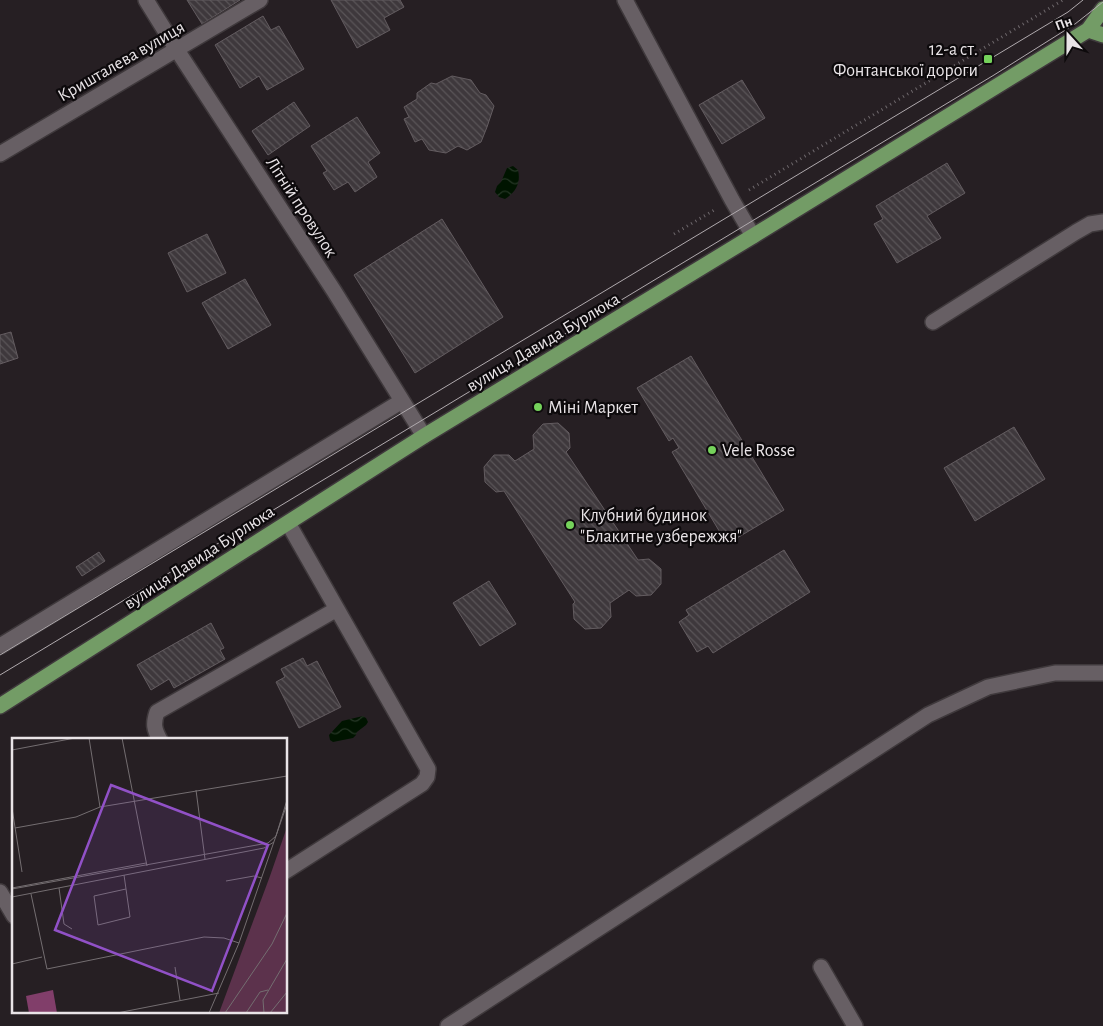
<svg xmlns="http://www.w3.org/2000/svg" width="1103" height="1026" font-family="'Alegreya Sans',sans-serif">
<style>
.water{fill:url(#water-waves)}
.building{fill:url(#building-back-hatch);stroke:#635c60}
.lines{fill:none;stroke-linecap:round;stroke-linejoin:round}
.minor-casing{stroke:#3f393c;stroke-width:18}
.major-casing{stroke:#3f393c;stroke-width:18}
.path{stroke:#6e686c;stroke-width:3;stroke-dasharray:1 4;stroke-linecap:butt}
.minor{stroke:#675f64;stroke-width:15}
.major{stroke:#739c66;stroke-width:15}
.tram{stroke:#b0aaae;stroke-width:1}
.poi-dot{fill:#75d25b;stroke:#0d0a0c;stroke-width:2}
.labels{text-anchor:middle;stroke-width:4.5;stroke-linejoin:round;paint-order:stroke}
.poi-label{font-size:18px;fill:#e9e4e7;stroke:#0d0a0c;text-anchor:start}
.street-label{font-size:18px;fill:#e9e4e7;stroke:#0d0a0c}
.inset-road{fill:none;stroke:#746e71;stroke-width:1}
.view{fill:#9151c7;fill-opacity:0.15;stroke:#9151c7;stroke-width:2.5}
.inset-edge{fill:none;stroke:#e9e4e7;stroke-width:2.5}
</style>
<defs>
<pattern id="water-waves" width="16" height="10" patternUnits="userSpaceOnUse" patternTransform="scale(1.25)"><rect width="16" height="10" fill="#001400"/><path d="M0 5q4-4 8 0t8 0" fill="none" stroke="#253625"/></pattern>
<pattern id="building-back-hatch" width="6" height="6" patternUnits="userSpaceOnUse" patternTransform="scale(1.25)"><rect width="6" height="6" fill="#3e383c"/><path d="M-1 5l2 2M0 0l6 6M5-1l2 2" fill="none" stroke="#5a5558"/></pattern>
</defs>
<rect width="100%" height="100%" fill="#261f23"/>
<!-- water -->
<path class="water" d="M513,166L518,170C521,183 516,192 505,199L499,197L495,192L497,186L501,182L507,168Z
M363,716L366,718L368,722L366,725L357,732L356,735L353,738L333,742L330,740L329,735L342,721Z"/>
<!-- building -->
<path class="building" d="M187,0H240L202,24Z
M331,0H400L404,7L384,18L390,30L357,48Z
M263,16L271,30L279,26L304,69L267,90L259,76L240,88L215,45Z
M452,76L471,80L480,93L486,95L494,106L487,127L481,142L467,150L458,146L446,153L429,150L422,139L415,142L404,119L409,117L404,107L417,99V93L431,83L436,84Z
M742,80L765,118L722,144L699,105Z
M294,102L310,126L268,155L252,131Z
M357,117L380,153L368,162L377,177L355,192L348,182L334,190L323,173L327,171L311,146Z
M947,163L965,193L927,216L941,238L897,263L874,224L883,219L876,206Z
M442,219L503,317L415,373L354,275Z
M207,234L226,273L187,292L168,253Z
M245,279L271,325L228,349L202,303Z
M11,332L18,358L0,364V335Z
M691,356L784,510L732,541L726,531L721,534L672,452L679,448L673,438L669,441L637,388Z
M558,423L569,433L570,448L566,452L638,560L649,559L661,569V584L651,595L636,596L629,590L610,603L611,617L601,628L585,629L574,619L573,604L575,602L504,491L496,492L485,482L484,467L494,455H509L515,461L534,449L533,435L543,424Z
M1014,427L1045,479L975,521L944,468Z
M784,550L810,592L713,653L708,646L697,652L679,622L689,615L686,610Z
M99,552L105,561L82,576L76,567Z
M489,581L516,624L480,646L453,603Z
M211,623L224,648L220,650L225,659L174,688L169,679L151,690L137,665Z
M303,658L307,666L317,661L341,707L299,728L276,682L285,677L281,669Z"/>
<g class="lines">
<defs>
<path id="minor" d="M146,0L177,50L334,291L424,436
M625,0L732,200L753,236
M0,154L260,0
M933,322L1076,232L1090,224L1103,222
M0,646L402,401
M160,740C154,729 153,724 157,712L337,609
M286,871L422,784L427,777L428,769L288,523
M0,892L14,916
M821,967L855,1026
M448,1026L928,715L988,687L1055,673H1103"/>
<path id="major" d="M1088,30L1103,35
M0,706L424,436L753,236L1088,30L1103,9"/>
</defs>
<!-- minor casing -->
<use href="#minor" class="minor-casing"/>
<!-- major casing -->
<use href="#major" class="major-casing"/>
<!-- path -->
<path class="path" d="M749,190L1063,0
M674,234L716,209"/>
<!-- minor -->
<use href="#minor" class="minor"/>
<!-- major -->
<use href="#major" class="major"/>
<!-- tram -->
<path class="tram" d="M0,655L1068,12L1083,0
M0,675L994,75L1075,24L1103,2"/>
</g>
<!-- markers -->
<g class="poi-dot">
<rect x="983" y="54" width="10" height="10" rx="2.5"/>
<circle cx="538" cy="407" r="5"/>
<circle cx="712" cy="450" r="5"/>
<circle cx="570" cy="525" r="5"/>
</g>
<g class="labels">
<!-- poi labels -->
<g class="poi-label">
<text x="978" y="55" text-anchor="end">12-а ст.<tspan x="978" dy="21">Фонтанської дороги</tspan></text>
<text x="548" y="413">Міні Маркет</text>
<text x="722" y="456">Vele Rosse</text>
<text x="580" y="521">Клубний будинок<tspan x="580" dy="21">"Блакитне узбережжя"</tspan></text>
</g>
<!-- street labels -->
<g class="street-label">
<text transform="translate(121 61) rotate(-30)" y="6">Кришталева вулиця</text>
<text transform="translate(302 207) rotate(57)" y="6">Літній провулок</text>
<text transform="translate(543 342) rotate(-31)" y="6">вулиця Давида Бурлюка</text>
<text transform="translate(199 557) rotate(-33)" y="6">вулиця Давида Бурлюка</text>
</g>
</g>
<!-- overview -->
<g transform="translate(12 738)">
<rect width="275" height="275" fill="#261f23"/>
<path d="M275,89V275H207L258,138Z" fill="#5c324c"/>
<path d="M41,252L45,275H17L14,258Z" fill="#813e6a"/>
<path class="inset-road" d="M77,0L88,69M110,0L135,128M0,12L63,0M184,52L193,121M0,70L10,134M3,90L64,79L88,69L275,38M112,137L118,179L86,187L82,158L114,151M214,143L242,138L250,140M0,150L134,125M47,150L52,186L60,191M0,151L256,105L264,98L275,62M19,156L35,231L192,199L212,200L227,205M0,159L252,110L262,104M0,226L30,219M163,229L168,262M105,275L207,255M197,275L227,205L275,66M213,275L260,206L275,175M234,275L248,254L256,252M252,275L251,262L275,221M258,275L275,254"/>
<path class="view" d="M99,47L256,107L200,253L43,192Z"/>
<rect width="275" height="275" class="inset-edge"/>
</g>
<!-- north arrow -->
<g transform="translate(1068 35) rotate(339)" stroke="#0d0a0c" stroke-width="4" paint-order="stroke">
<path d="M0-4L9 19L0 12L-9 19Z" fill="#e9e4e7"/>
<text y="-8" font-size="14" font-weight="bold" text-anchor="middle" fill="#e9e4e7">Пн</text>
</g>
</svg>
